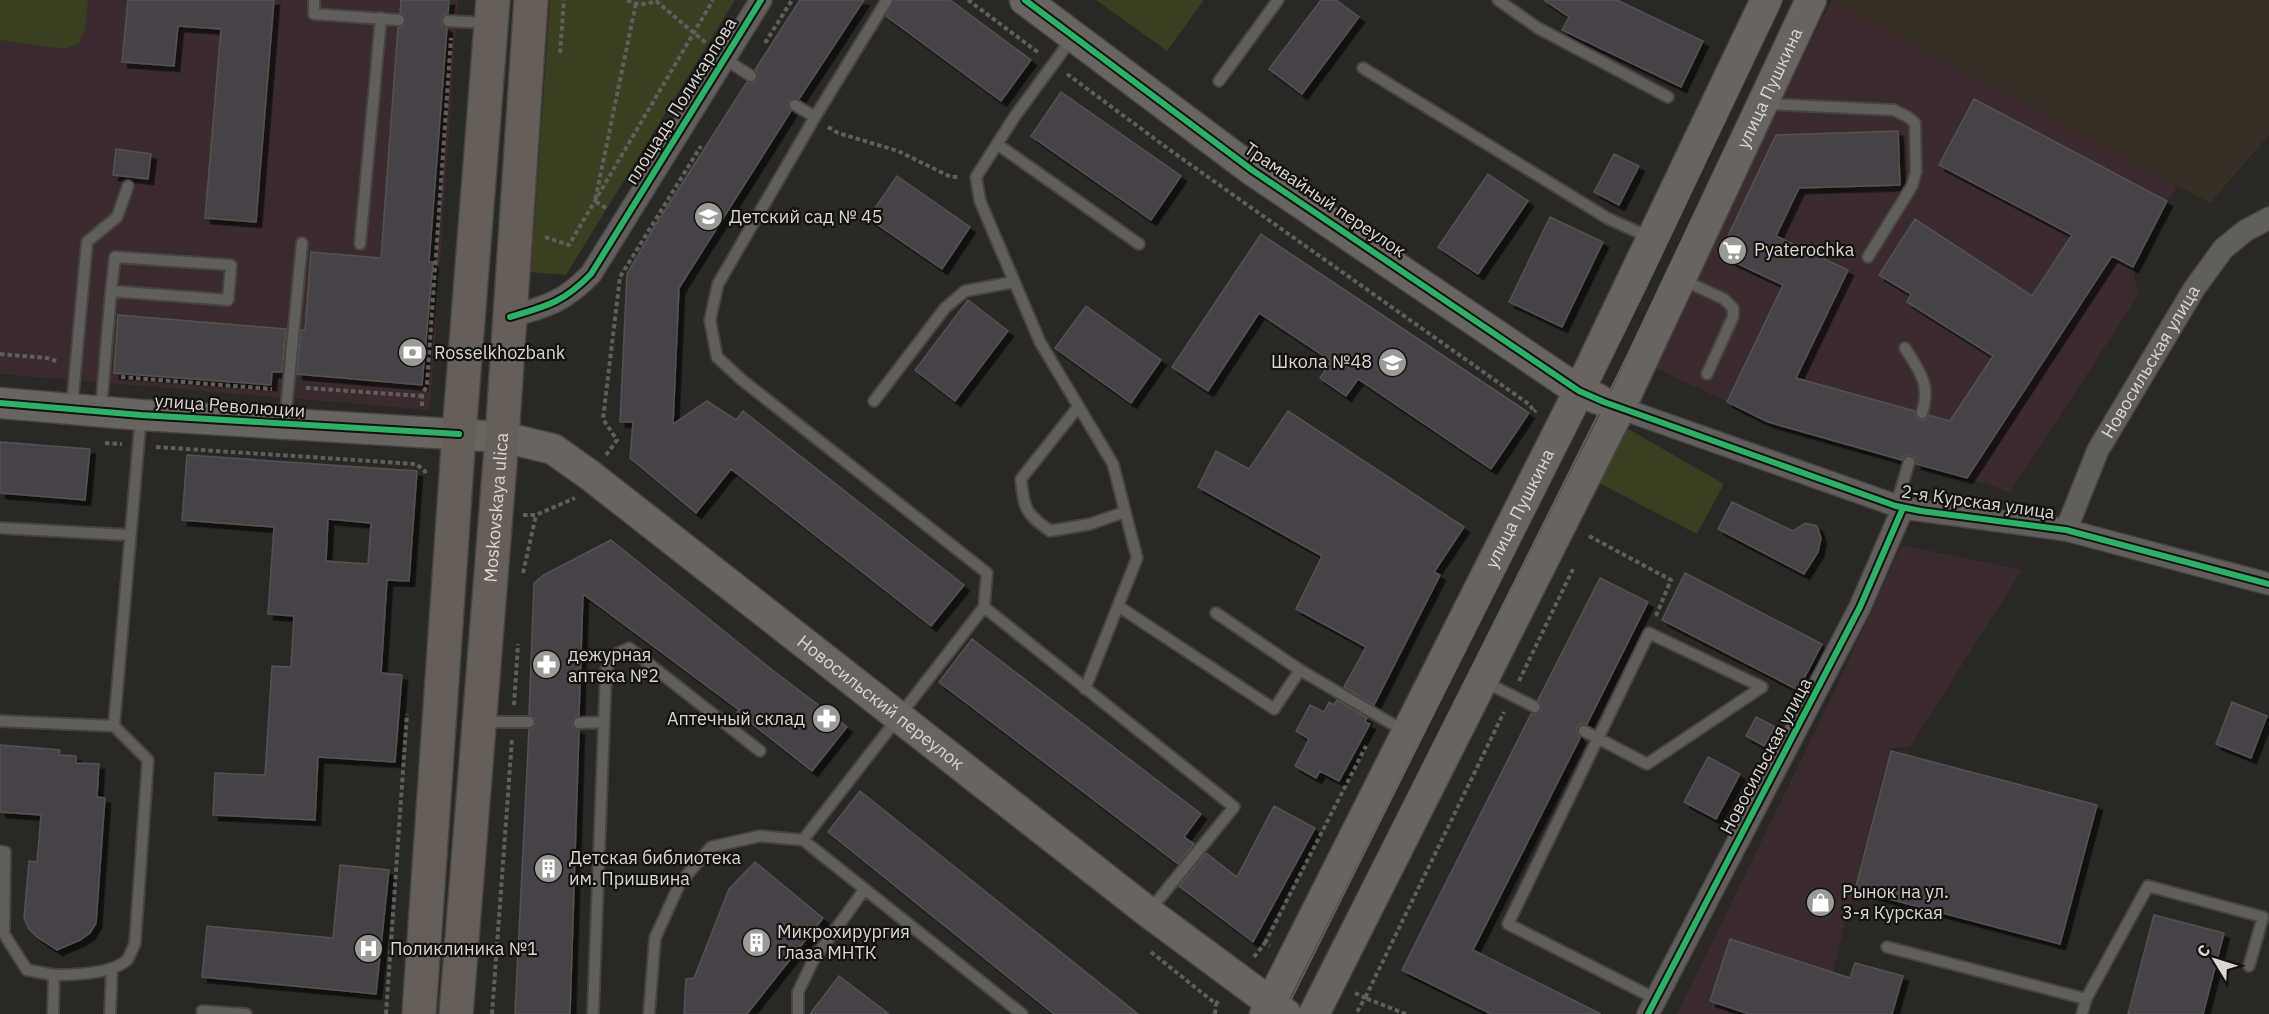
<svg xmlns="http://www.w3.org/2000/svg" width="2269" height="1014" font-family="'IBM Plex Sans',sans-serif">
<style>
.commercial{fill:#3b2a2e}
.built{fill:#373025}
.green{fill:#3a3f21}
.building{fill:#464347;stroke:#535252;stroke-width:1.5;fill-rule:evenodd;filter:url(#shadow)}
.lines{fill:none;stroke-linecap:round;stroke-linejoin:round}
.lane-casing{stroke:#474441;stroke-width:14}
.street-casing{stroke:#474441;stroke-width:24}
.secondary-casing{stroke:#474441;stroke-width:33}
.primary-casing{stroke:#474441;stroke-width:36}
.path{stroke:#5f5e5b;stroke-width:4;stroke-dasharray:4.5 3;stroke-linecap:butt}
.lane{stroke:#605f5c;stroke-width:10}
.street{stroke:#605f5c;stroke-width:21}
.secondary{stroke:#686460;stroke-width:30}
.primary{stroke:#665e59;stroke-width:33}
.tram{stroke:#686664;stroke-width:1.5}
.cycleway-casing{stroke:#13120f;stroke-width:10}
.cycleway{stroke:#2db169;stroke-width:6}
.labels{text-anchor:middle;stroke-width:4.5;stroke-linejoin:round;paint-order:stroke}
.street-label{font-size:18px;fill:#dad7d3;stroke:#13120f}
.poi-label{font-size:18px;fill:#dad7d3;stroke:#13120f;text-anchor:start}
</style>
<defs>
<filter id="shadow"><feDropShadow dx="5.5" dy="5.5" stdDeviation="0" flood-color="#0009"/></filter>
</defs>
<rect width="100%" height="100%" fill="#2a2825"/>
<!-- commercial -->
<path class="commercial" d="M0,0H458L430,410L0,374Z
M1832,0L2178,186L2167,201L2133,267L2138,296L2010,492L1967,478L1774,424L1654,367L1782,95Z
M1902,545L2022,570L1910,747L1890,748L1822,1014H1677L1822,717Z"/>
<!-- built -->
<path class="built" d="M1832,0H2269V135L2210,203Z"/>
<!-- green -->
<path class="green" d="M0,0H88L85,31L78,44L64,49L0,40Z
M550,0H735L566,275L531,272Z
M1096,0H1204L1167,51Z
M1625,427L1724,484L1697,534L1597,482Z"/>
<!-- building -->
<path class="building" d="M128,0H274L256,222L205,218L221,29L178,26L174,66L122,62Z
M401,0H449L448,14L444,15L441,20L442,25L447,28L429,262H433L422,385L297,374L301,330H305L311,252L381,258L398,27L403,26L406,21L405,16L400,13Z
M800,0H864L799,99L795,98L789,101L788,105L791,111L679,288L673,424L707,401L736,420L743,411L964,585L931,626L731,469L696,513L630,458L633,422H620L627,274L653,229L747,82L754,83L758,80V73L755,70Z
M894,0H950L1031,60L1001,101L886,16Z
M1321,0H1336L1359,17L1302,94L1269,69Z
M1544,0H1617L1703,41L1681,87L1562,30L1569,17Z
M1061,92L1181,176L1151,220L1031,136Z
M1974,99L2167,201L2133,267L2112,256L1967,478L1916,464L1915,457L1911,455L1904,456L1902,460L1768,422L1727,402L1783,285L1719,255L1776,135L1898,131L1900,185L1799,188L1776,236L1848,270L1796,378L1915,411V416L1920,420H1925L1929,415L1950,421L1993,356L1907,302L1911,294L1879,275L1915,219L2032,296L2072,235L1939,165Z
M116,149L151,154L148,179L113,175Z
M1614,154L1639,166L1619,205L1594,192Z
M1488,174L1528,201L1478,274L1438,247Z
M897,176L970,227L942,269L868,218Z
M1550,217L1603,242L1562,327L1509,302Z
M1261,234L1529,413L1491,469L1358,379L1346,396L1320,378L1331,361L1259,313L1208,391L1172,367Z
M968,300L1008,331L955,401L915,370Z
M1086,306L1161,360L1131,403L1055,348Z
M118,315L286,329L282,372H272L271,385L114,373Z
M1288,411L1464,527L1434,572L1440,575L1374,705L1344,687L1366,647L1296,609L1322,556L1198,487L1216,451L1249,469Z
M0,442L90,449L85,500L0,493Z
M187,455L417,471L409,581L387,580L381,673L402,675L395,762L318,757L315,820L213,815L215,773L265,775L272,666L291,667L294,616L268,614L274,527L182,520ZM328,519L371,523L368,564L326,561Z
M1732,502L1793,531L1805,523L1817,526L1821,538L1818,552L1804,574L1718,529Z
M611,540L771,669L847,727L812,771L737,712L739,710L583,594L579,715L575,717L572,723L573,727L579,730L570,1014H515L529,729L533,728L536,723L535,718L529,715L534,583L544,575Z
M1685,573L1822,644L1798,690L1662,620Z
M1600,578L1648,602L1587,724H1581L1577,728V734L1580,738L1473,950L1601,1014H1491L1402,970L1531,714H1536L1541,711L1542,706L1538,700Z
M972,639L1201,814L1184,837L1194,844L1178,864L939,682Z
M1337,700L1367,718L1365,722L1370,724L1339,781L1320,771L1316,778L1295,766L1309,739L1296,731L1310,705L1324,712L1329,702L1334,705Z
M2232,702L2267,716L2251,758L2216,744Z
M1756,717L1775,727L1764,746L1746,736Z
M0,745L60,750L59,755L76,756V763L99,764L97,797L105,798L96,923L90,933L80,940L57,950L37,937L29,929L24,918L29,861L37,862L41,815L0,812Z
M1891,751L2097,805L2060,944L1855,890Z
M1708,757L1740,774L1716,819L1684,802Z
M860,791L1138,1014H1054L828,832Z
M1274,806L1315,828L1253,942L1179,886L1206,853L1237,877Z
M755,862L823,918L747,1014H684L686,979L694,978L729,889Z
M340,865L389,870L376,994L202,977L207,926L333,938Z
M2154,915L2224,933L2203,1014H2128Z
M1730,939L1850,978L1855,963L1903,976L1892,1014H1749L1710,1001Z
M839,976L889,1014H810Z"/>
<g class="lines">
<defs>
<path id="lane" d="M314,0V14L399,20
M887,0L815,117L718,284L710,320L717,357L742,380L987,573L984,607
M1498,0L1538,28L1668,97
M448,21L488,23
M1073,37L1015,116L976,177L980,201L1040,342L1113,464L1137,558L1085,689
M725,59L751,76
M1363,68L1607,218L1649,237
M1219,81L1278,0
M1766,104L1894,110L1908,117L1915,123L1916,172L1912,186L1868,257
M795,105L815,117
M997,144L1139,244
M360,244L381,18
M1683,280L1724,299L1733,308V317L1707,374
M1905,348C1920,372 1931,384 1922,413
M874,401L945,308L965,291L1014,282
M72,406L87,242L117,217L128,186
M1078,407L1021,479C1024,509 1025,513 1050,531L1090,524L1125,512
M101,409L111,291L228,300L231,265L115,257L111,291
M285,421L302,243
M1896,506L1909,462
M0,528L129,535
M1118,606L1274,709L1300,670L1406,732
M1216,613L1300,670
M1483,681L1535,707
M0,721L114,726
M481,722H529
M579,723L604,722
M1584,731L1647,764L1762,687L1649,633L1508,924L1656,999
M0,851L5,852L4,934L27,970L54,975
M1887,947L2086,999L2082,1014
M2086,999L2148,886L2263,917L2249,966
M202,1011L246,1014
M53,1014L54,975C74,975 112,974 127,960C130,956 133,948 135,943L148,760L114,726L141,415
M110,1014L112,969
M593,1014L606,670L614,655L629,648L760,751
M649,1014L655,938L680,883L711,847L760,836L803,840
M798,1014V992L814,959L864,890
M1022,1014L803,840L984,607L1234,807L1150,910"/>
<g id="street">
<path d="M510,317C547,306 564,302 591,274L761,0"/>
<path d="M1620,408L1903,508L2066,530L2269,584"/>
<path id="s1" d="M2066,530L2098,450L2194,289L2223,249L2245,231L2269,218"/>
<path d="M1648,1014L1860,607L1903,508"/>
</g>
<g id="secondary">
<path d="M1025,0L1252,170L1579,391L1598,399"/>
<path id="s2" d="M0,403L141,415L502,437L553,449L591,476L1148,912L1286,1014"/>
<path id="s3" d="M1265,1014L1579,391L1766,0"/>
<path id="s4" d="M1314,1014L1620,408L1811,0"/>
</g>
<g id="primary">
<path d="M419,1014L459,434L493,0"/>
<path id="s5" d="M456,1014L502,437L531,0"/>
</g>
</defs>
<!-- lane casing -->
<use href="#lane" class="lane-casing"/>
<!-- street casing -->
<use href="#street" class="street-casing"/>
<!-- secondary casing -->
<use href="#secondary" class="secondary-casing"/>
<!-- primary casing -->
<use href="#primary" class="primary-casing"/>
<!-- path -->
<path class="path" d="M627,0C637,6 647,5 657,0
M968,0L1039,53
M656,1L706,43
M765,43L792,0
M560,53L564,0
M1067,74L1174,153L1530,405L1534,412L1536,410
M828,127L838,133L898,151L951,177H960
M606,208L595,201L636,3
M545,237L569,245L713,0
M0,354L47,358L59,362
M121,377L272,389
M306,388L422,396
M422,406V396L427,385L451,38
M105,443L122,444
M156,447L416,464L425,471V474
M606,455L617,440L603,419L620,277L701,146
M523,515H536L575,498
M1589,536L1671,580L1655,618
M523,573L536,515
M1519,681L1573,569
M514,705L518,644
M1265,943L1366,746
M1151,952L1216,1004L1219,1000
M1254,957L1265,943L1270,946
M1355,993L1365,998L1356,1014
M386,1014L407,714
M492,1014L512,739
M1215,1014L1216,1004
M1406,1014L1365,998L1504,712"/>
<!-- lane -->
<use href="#lane" class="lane"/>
<!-- street -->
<use href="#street" class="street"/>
<!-- secondary -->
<use href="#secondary" class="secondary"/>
<!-- primary -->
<use href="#primary" class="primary"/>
<!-- tram -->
<path class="tram" d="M1284,1014L1642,296L1782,0
M1299,1014L1626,358L1796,0"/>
<defs>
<path id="cycleway" d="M1025,0L1252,170L1579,391L1604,402L1896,506L1921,511L2066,530L2269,584
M510,317C547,306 564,302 591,274L761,0
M0,403L141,415L459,434
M1648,1014L1860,607L1903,508"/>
</defs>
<!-- cycleway casing -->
<use href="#cycleway" class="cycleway-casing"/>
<!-- cycleway -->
<use href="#cycleway" class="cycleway"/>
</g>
<!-- icons -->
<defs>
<symbol id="school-disc" viewBox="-11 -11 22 22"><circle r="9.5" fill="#9c9a96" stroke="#13120f"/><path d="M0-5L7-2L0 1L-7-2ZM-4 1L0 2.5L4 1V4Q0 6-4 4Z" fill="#fff"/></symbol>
<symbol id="supermarket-disc" viewBox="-11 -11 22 22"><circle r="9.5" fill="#9c9a96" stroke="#13120f"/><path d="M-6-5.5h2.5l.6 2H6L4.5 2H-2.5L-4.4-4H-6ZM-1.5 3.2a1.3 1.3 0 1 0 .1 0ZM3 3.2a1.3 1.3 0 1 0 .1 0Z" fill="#fff"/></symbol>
<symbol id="bank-disc" viewBox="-11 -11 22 22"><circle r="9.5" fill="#9c9a96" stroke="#13120f"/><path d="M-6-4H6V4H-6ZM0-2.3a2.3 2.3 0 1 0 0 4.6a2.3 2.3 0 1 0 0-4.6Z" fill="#fff"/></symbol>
<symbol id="pharmacy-disc" viewBox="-11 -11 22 22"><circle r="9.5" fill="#9c9a96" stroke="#13120f"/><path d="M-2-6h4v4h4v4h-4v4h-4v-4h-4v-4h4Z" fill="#fff"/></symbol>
<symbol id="building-disc" viewBox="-11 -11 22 22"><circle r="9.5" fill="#9c9a96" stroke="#13120f"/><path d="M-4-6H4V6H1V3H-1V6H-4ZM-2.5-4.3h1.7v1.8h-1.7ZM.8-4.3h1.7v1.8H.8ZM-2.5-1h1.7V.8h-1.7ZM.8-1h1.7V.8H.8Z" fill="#fff"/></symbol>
<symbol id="shop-disc" viewBox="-11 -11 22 22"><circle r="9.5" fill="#9c9a96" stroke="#13120f"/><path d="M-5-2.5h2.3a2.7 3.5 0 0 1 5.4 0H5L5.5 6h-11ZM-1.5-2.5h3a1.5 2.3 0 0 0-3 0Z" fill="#fff"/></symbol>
<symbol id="hospital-disc" viewBox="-11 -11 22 22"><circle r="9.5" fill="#9c9a96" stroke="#13120f"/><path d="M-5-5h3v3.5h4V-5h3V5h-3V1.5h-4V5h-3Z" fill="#fff"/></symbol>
</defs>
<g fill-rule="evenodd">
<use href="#school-disc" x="692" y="200" width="33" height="33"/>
<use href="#supermarket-disc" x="1716" y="234" width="33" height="33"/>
<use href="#bank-disc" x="396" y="336" width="33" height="33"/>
<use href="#school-disc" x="1376" y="346" width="33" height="33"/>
<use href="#pharmacy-disc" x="530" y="648" width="33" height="33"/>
<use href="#pharmacy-disc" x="810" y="702" width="33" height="33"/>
<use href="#building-disc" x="532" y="852" width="33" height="33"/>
<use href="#shop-disc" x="1804" y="886" width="33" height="33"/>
<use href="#building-disc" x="740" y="926" width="33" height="33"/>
<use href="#hospital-disc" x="352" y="932" width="33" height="33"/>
</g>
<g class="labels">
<!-- street labels -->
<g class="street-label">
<text dy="6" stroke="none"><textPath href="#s4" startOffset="1032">улица Пушкина</textPath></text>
<text transform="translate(681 101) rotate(-58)" y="6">площадь Поликарпова</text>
<text transform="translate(1325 200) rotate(34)" y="6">Трамвайный переулок</text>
<text dy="6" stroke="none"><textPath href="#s1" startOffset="189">Новосильская улица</textPath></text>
<text transform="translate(230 406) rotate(4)" y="6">улица Революции</text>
<text transform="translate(1978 502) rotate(8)" y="6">2-я Курская улица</text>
<text dy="6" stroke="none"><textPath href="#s5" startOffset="508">Moskovskaya ulica</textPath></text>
<text dy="6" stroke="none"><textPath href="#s3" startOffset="566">улица Пушкина</textPath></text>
<text dy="6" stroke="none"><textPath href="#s2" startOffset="970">Новосильский переулок</textPath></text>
<text transform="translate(1766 756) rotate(-62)" y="6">Новосильская улица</text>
</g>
<!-- poi labels -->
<g class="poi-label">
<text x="729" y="223">Детский сад № 45</text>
<text x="1754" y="256">Pyaterochka</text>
<text x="434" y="359">Rosselkhozbank</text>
<text x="1372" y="368" text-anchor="end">Школа №48</text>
<text x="568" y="661">дежурная<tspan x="568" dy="21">аптека №2</tspan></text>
<text x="805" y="725" text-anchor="end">Аптечный склад</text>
<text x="569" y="864">Детская библиотека<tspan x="569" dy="21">им. Пришвина</tspan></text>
<text x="1842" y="898">Рынок на ул.<tspan x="1842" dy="21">3-я Курская</tspan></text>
<text x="777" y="938">Микрохирургия<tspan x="777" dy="21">Глаза МНТК</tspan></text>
<text x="390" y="955">Поликлиника №1</text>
</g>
</g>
<!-- north arrow -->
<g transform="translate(2215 960) rotate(308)" stroke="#13120f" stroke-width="4.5" paint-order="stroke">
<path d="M0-4.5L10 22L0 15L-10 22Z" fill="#dad7d3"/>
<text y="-9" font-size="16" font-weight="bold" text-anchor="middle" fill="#dad7d3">С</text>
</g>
</svg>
